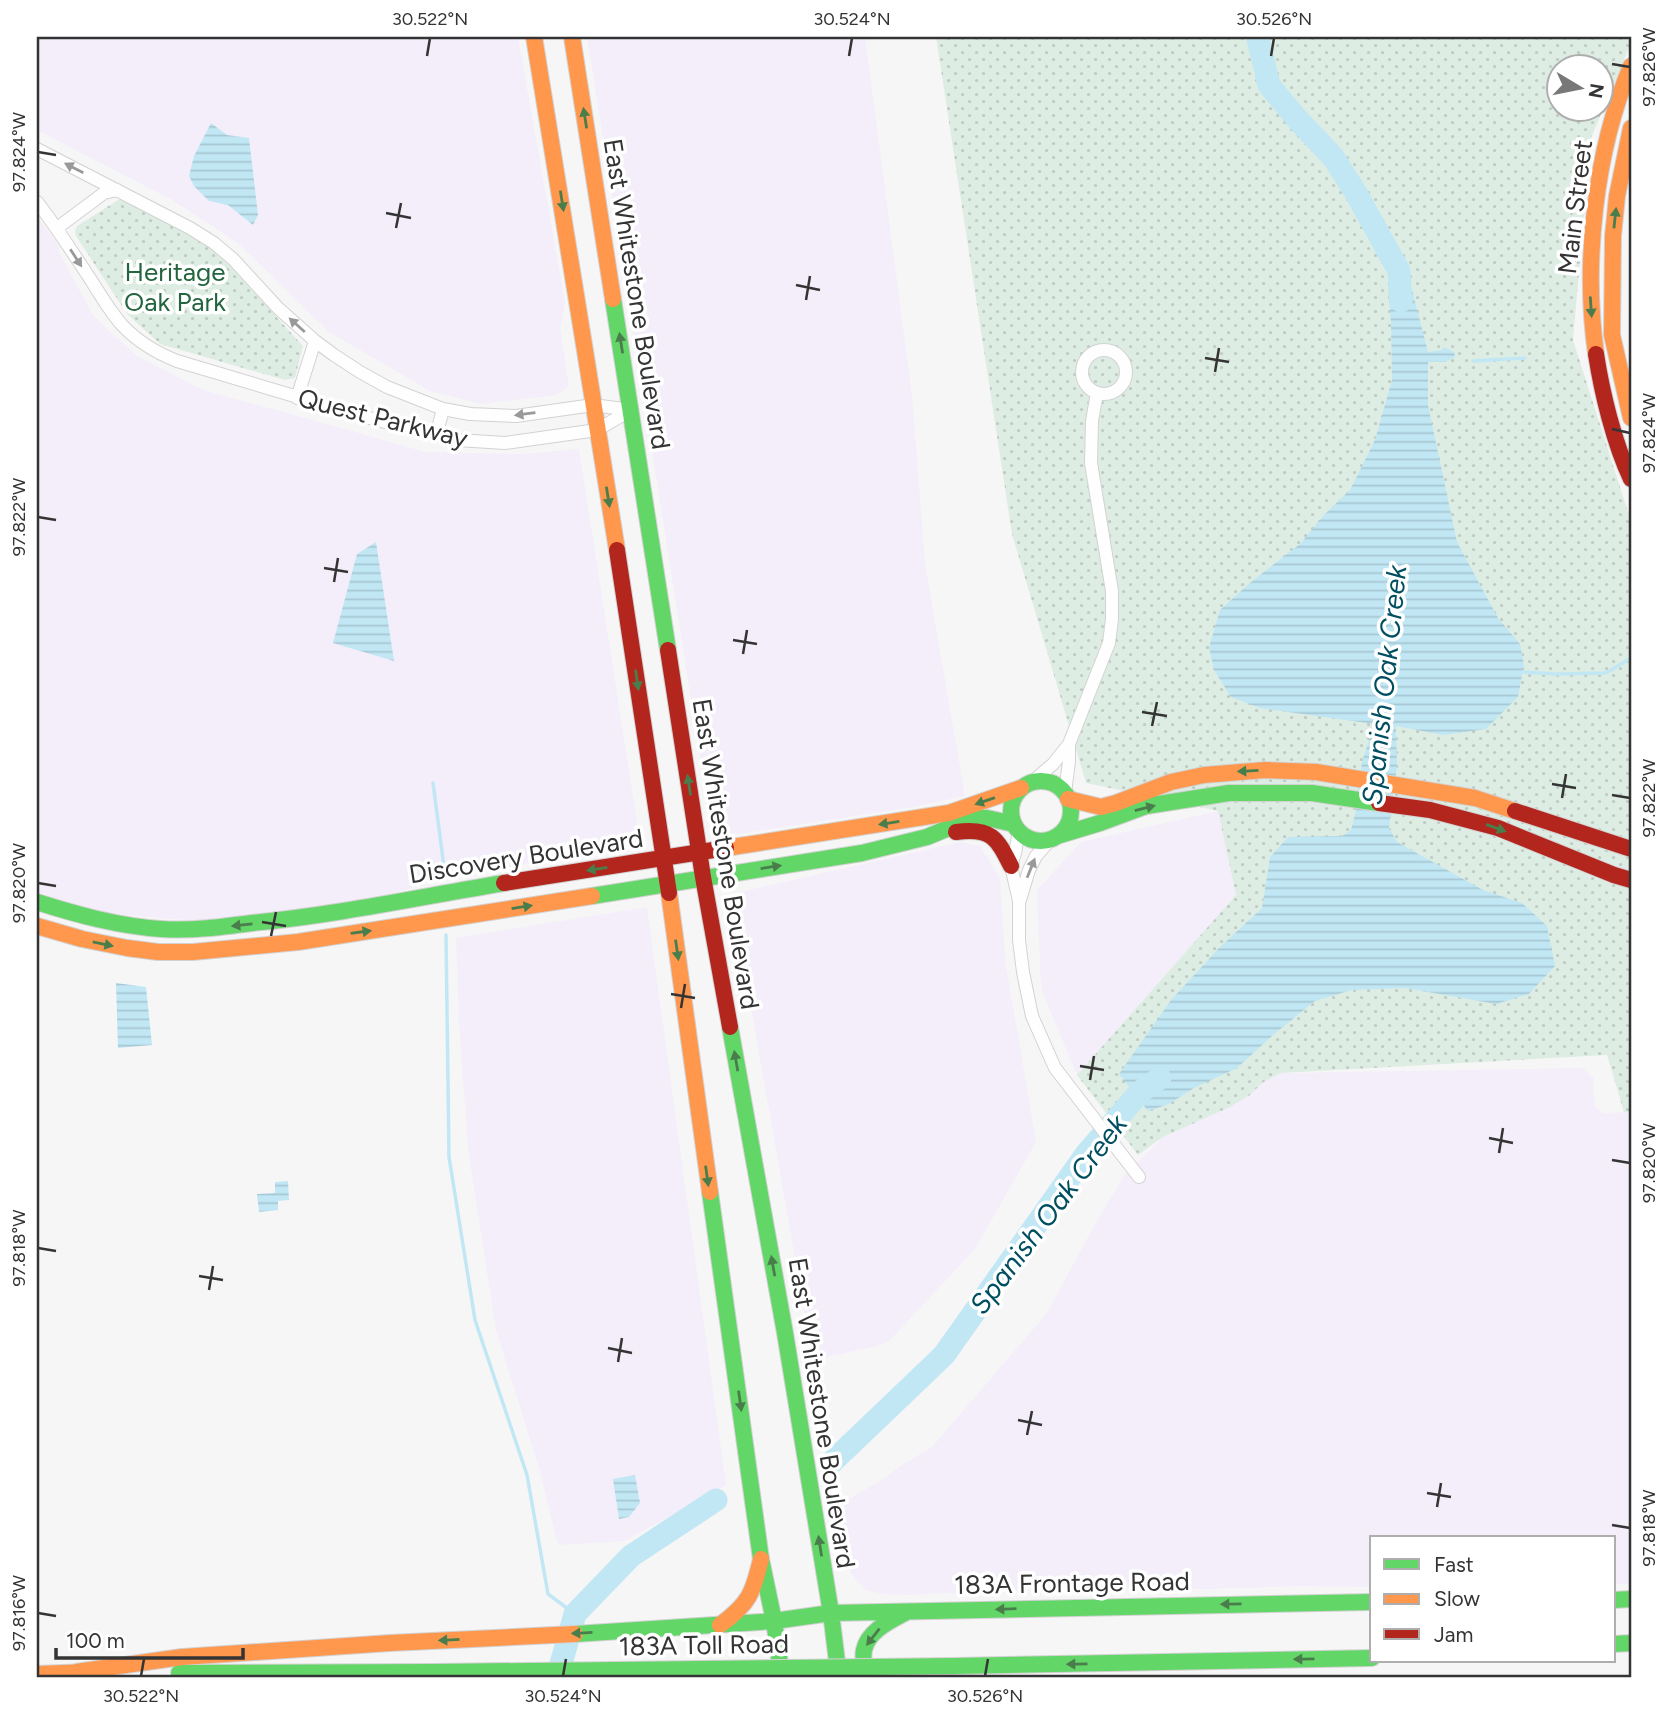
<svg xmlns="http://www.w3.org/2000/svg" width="1668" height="1715" font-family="Figtree,sans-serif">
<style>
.commercial{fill:#f3eefa}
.park{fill:url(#park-dots);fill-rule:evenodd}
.water{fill:url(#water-rules)}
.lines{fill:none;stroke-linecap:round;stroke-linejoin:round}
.stream{stroke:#c1e7f4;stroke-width:3.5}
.river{stroke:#c1e7f4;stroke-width:23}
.street-casing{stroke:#d3d2d3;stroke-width:14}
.fast-casing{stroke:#d3d2d3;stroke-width:18}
.slow-casing{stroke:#d3d2d3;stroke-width:18}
.jam-casing{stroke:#d3d2d3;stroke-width:18}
.street{stroke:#fefefe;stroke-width:12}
.fast{stroke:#63d668;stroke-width:16}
.slow{stroke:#ff974d;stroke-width:16}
.jam{stroke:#b3261e;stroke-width:16}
.fast-bridge-casing{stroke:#d3d2d3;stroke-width:18;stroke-linecap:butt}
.fast-bridge{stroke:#63d668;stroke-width:16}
.oneway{fill:#4a7d4c}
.oneway2{fill:#9a999a}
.ticks{fill:none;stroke:#353435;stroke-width:2.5}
.labels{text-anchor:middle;stroke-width:7;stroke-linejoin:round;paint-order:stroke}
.street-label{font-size:26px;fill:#353435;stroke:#fff}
.park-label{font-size:26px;fill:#23653e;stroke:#fff}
.water-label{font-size:28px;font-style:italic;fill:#004f61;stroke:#fff}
.neatline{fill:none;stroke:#353435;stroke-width:2.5}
.ticks-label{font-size:18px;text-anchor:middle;fill:#353435}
</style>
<defs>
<pattern id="park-dots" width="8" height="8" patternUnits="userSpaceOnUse" patternTransform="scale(1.75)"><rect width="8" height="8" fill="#deede3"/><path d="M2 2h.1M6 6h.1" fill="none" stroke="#bfccc3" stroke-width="1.8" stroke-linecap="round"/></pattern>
<pattern id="water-rules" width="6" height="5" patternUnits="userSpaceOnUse" patternTransform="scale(1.75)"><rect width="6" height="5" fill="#c1e7f4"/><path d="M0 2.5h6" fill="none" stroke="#a6c7d2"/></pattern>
</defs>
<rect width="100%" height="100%" fill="#f7f6f7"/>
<!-- commercial -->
<path class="commercial" d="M37,37H518L565,302L560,328L569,386L556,395L482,404L430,391L329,332L239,244L172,200L37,130Z
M587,37H865L912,395L925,563L965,796L913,807L738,834L724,832L711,827Z
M37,216L60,247L58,250L94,317L137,356L203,390L331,425L425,452L522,454L579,449L640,841L574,856L432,880L408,889L294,919L198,921L102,913L66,903L37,892Z
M1218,811L1236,895L1077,1075L1041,989L1037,890L1081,842Z
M960,842L980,846L1000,878L1005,959L1036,1142L975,1249L890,1340L878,1346L813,1360L731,894Z
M647,907L726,1485L625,1541L558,1545L539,1468L496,1330L468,1149L459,1022L456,938Z
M1583,1068L1594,1079L1593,1090L1595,1107L1603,1113L1631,1112V1584H1614V1538H1372V1587L1300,1586L1209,1589L1074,1587L908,1595L883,1594L865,1590L851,1573L845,1560L839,1536L842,1514L847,1500L885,1478L899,1467L932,1447L1047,1313L1095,1224L1124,1176L1163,1137L1230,1107L1250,1095L1262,1083L1281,1073Z"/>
<!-- park -->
<path class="park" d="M936,37H1631V43L1591,138L1573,340L1628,512L1631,518V1112H1624L1607,1055L1281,1073L1262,1083L1250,1095L1230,1107L1163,1137L1138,1155L1077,1075L1236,895L1218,811L1086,783L1012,534ZM1560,66H1602V108H1560Z
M118,200H124L203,241L229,265L303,346L295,378L285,380L160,344L127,314L76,236L75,231L77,226Z"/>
<!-- water -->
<path class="water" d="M211,123L227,135L249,138L258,215L253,225L228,205L209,201L194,186L189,176L194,156Z
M1399,271L1409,278L1428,352L1441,350L1444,347L1454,352L1455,357L1445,362H1428V405L1457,542L1498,618L1520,644L1524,665L1518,697L1486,729L1443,735L1396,726L1397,767L1389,828L1397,842L1483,890L1522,903L1547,926L1555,966L1529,994L1496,1004L1405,988L1352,990L1315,1001L1273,1035L1237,1068L1194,1088L1169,1104L1148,1111L1119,1074L1171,1000L1219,948L1262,908L1270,857L1288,837L1342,836L1351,830L1356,810L1362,762L1374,724L1260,708L1231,697L1214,670L1209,647L1220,610L1251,582L1300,544L1324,515L1350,490L1375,440L1392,380L1391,323L1388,285C1392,279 1396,277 1399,271Z
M376,542L394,661L333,643L357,554Z
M116,983L146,987L152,1045L118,1048Z
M288,1181L289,1200L278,1201V1210L259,1212L257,1194L275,1193V1182Z
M635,1475L640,1503L629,1517L619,1519L613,1479Z"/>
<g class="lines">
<!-- stream -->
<path class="stream" d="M1473,361L1525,358
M1523,672L1554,674L1606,673L1631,658
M433,783L444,867
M446,935L449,1157L475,1320L527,1475L548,1594L575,1614"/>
<!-- river -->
<path class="river" d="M1258,39L1269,85L1298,120L1333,157L1356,193L1399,271L1401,301
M830,1464L944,1355L1087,1153L1140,1092L1160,1078
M557,1678L575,1614L631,1556L716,1500"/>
<defs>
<path id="street" d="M37,149L190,228L214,243L233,259L278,308L315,341L334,355L360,372L387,387L443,409L470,414L516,416L593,405L631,410
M37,202C56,226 72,252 89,277C100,294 110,312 123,326C138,342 157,353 177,361L365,417L457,440L505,443L597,430L631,410
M57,228L104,193L117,190
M1082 372a22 22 0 1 1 44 0a22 22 0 1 1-44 0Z
M297,398L315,341
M436,436L443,409
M1032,782L1053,764L1069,744L1109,643L1112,619V591L1091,463L1092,421L1097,393
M1065,793L1069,761V744
M1019,831L1015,853L1011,866L1019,901V940L1023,972L1032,1016L1055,1068L1139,1177
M1020,900L1029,870L1036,856L1050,840"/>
<path id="fast" d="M613,299L668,650
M1011 811a30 30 0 1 1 60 0a30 30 0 1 1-60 0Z
M1057,836L1100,823L1146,806L1229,793H1312L1379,803
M592,896L862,853L927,837L968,820L977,818H987L1014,824
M37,902C78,915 118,926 161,929C192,931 222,927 252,923C336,915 420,897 504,883
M730,1027L785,1333L831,1613L839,1678
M710,1192L761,1559L774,1621L782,1678
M1614,1600L1631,1599
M774,1621L831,1613L1372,1602
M575,1634L774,1621
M1614,1644L1631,1643
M954,1666L1372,1658
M179,1673L434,1672
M866,1678C865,1669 862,1659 864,1650C868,1631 890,1621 905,1613"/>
<path id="slow" d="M534,37C563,208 589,379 617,550
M572,37L613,299
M1631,128L1617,196L1613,236L1612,335L1631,418
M1596,354C1583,263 1595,151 1631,66
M1068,799L1101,807L1116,803L1171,782L1204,775L1265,770L1316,772L1475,798L1515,811
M726,848L949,813L1021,788
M669,893L710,1192
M37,926L82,939L127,948L158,952H193L298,942L592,896
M720,1625C749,1604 753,1593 761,1559
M76,1672L182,1657L390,1643L575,1634
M37,1674L90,1672"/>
<path id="jam" d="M1596,354C1602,393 1614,443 1631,479
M617,550L669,893
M668,650L703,877L730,1027
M1379,803L1430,810L1498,828L1614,875L1631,880
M1515,811L1631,849
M956,832C991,827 997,838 1011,866
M504,883L726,848"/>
</defs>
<!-- street casing -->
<use href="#street" class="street-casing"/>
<!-- fast casing -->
<use href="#fast" class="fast-casing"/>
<!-- slow casing -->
<use href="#slow" class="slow-casing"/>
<!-- jam casing -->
<use href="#jam" class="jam-casing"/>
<!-- street -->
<use href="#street" class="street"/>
<!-- fast -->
<use href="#fast" class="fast"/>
<!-- slow -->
<use href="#slow" class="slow"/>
<!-- jam -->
<use href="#jam" class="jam"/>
<defs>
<path id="fast-bridge" d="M434,1672L954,1666"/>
</defs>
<!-- fast-bridge casing -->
<use href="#fast-bridge" class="fast-bridge-casing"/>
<!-- fast-bridge -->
<use href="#fast-bridge" class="fast-bridge"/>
</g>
<!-- one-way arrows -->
<defs><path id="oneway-solid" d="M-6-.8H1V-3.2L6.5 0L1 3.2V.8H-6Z" transform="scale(1.75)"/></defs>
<g class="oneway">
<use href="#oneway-solid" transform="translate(585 118) rotate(-99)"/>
<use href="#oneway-solid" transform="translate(562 201) rotate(81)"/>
<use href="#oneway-solid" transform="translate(1615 218) rotate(-84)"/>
<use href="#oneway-solid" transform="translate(1591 307) rotate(86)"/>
<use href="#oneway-solid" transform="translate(621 343) rotate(-99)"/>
<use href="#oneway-solid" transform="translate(608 497) rotate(81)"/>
<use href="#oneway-solid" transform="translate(637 680) rotate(82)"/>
<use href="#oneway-solid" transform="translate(1248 771) rotate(177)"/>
<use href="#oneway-solid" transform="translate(689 785) rotate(-99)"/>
<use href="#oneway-solid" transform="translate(985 801) rotate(161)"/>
<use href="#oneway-solid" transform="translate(1145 808) rotate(-14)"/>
<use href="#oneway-solid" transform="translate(889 823) rotate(171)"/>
<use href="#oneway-solid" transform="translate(1496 828) rotate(20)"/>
<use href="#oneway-solid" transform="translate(771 867) rotate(-9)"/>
<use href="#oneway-solid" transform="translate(597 869) rotate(171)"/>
<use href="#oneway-solid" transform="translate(522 907) rotate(-9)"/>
<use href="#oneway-solid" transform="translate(242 925) rotate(174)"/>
<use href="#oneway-solid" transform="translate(361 932) rotate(-8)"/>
<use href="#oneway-solid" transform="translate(103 944) rotate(12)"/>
<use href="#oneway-solid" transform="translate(677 950) rotate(82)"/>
<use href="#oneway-solid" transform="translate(736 1061) rotate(-100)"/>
<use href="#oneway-solid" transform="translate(707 1176) rotate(82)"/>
<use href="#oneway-solid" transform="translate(773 1266) rotate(-100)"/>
<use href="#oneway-solid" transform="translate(740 1401) rotate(82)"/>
<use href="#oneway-solid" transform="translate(820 1546) rotate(-99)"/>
<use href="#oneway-solid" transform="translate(1231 1604) rotate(179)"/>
<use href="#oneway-solid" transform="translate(1006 1609) rotate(178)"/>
<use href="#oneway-solid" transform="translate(582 1633) rotate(177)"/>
<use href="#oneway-solid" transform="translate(873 1637) rotate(128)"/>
<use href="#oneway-solid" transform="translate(449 1640) rotate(177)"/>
<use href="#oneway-solid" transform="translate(1304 1659) rotate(179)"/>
<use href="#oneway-solid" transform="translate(1077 1664) rotate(179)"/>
</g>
<g class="oneway2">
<use href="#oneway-solid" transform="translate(74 168) rotate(-153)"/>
<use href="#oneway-solid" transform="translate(76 258) rotate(57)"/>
<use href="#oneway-solid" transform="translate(297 325) rotate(-138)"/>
<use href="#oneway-solid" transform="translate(525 414) rotate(173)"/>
<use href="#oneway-solid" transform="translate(1031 868) rotate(-68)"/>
</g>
<!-- ticks -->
<path class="ticks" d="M427,56L430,38M849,56L852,38M1271,56L1274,38M1612,64L1630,67M38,152L56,155M386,213L411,218M396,228L401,203M796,285L820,290M806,300L810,276M1205,358L1229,362M1215,372L1219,348M1612,429L1630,433M38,517L56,520M324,568L348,572M334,582L338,558M733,640L757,644M743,654L747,630M1142,712L1167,716M1152,726L1157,702M1552,784L1576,788M1612,795L1630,798M1562,798L1566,774M38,883L56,886M262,922L286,926M271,936L276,912M671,994L695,998M681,1008L685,984M1080,1066L1104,1070M1090,1080L1094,1056M1489,1138L1513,1143M1499,1153L1503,1128M1612,1160L1630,1163M38,1248L56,1251M199,1276L223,1280M209,1290L213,1266M608,1348L632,1353M618,1362L622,1338M1018,1420L1042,1425M1027,1435L1032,1411M1427,1493L1451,1497M1437,1507L1441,1483M1612,1525L1630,1528M38,1613L56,1616M141,1676L144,1659M563,1676L566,1659M985,1676L988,1659"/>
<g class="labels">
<!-- street labels -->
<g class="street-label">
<text transform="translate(1575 207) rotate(-83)" y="9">Main Street</text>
<text transform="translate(637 294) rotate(81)" y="9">East Whitestone Boulevard</text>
<text transform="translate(383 418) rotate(14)" y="9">Quest Parkway</text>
<text transform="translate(726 854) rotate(81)" y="9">East Whitestone Boulevard</text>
<text transform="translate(526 856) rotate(-9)" y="9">Discovery Boulevard</text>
<text transform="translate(822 1413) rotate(81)" y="9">East Whitestone Boulevard</text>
<text transform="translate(1072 1583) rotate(-1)" y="9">183A Frontage Road</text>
<text transform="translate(704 1645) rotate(-1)" y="9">183A Toll Road</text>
</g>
<!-- park labels -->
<g class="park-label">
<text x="175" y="281">Heritage<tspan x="175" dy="30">Oak Park</tspan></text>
</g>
<!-- water labels -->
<g class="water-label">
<text transform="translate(1384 685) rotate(-84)" y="10">Spanish Oak Creek</text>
<text transform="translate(1048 1214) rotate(-53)" y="10">Spanish Oak Creek</text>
</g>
</g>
<!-- border -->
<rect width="1668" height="1715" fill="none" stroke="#ffffff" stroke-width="77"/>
<!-- legend -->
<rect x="1370" y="1536" width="245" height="126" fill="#ffffff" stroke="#aeaeae" stroke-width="2"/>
<rect x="1384" y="1559" width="35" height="10" fill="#63d668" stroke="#aeaeae" stroke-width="2"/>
<text x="1434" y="1572" font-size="21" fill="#353435">Fast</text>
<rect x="1384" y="1594" width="35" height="10" fill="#ff974d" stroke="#aeaeae" stroke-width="2"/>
<text x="1434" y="1606" font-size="21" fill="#353435">Slow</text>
<rect x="1384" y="1629" width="35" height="10" fill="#b3261e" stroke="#aeaeae" stroke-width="2"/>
<text x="1434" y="1642" font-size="21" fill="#353435">Jam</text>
<!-- north arrow -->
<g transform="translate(1580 88) rotate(100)"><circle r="33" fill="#ffffff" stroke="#aeaeae" stroke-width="2"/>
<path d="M0-5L12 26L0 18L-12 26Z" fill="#797879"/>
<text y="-10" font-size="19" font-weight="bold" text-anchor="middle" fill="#353435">N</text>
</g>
<!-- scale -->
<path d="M56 1648v10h187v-10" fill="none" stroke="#353435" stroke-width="3.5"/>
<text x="66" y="1648" font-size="21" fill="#353435" stroke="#ffffff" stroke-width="5" paint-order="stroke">100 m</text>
<rect x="38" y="38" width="1592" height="1638" class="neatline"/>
<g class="ticks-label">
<text x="430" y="25">30.522°N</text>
<text x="852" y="25">30.524°N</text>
<text x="1274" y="25">30.526°N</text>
<text transform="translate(1649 67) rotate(-90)" y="6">97.826°W</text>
<text transform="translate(19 152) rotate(-90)" y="6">97.824°W</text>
<text transform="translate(1649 433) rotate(-90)" y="6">97.824°W</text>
<text transform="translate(19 517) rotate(-90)" y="6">97.822°W</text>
<text transform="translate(1649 798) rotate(-90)" y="6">97.822°W</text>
<text transform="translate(19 883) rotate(-90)" y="6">97.820°W</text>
<text transform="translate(1649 1163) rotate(-90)" y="6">97.820°W</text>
<text transform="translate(19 1248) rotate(-90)" y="6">97.818°W</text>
<text transform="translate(1649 1528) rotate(-90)" y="6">97.818°W</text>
<text transform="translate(19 1613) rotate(-90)" y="6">97.816°W</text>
<text x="141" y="1702">30.522°N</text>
<text x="563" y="1702">30.524°N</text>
<text x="985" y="1702">30.526°N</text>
</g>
</svg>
